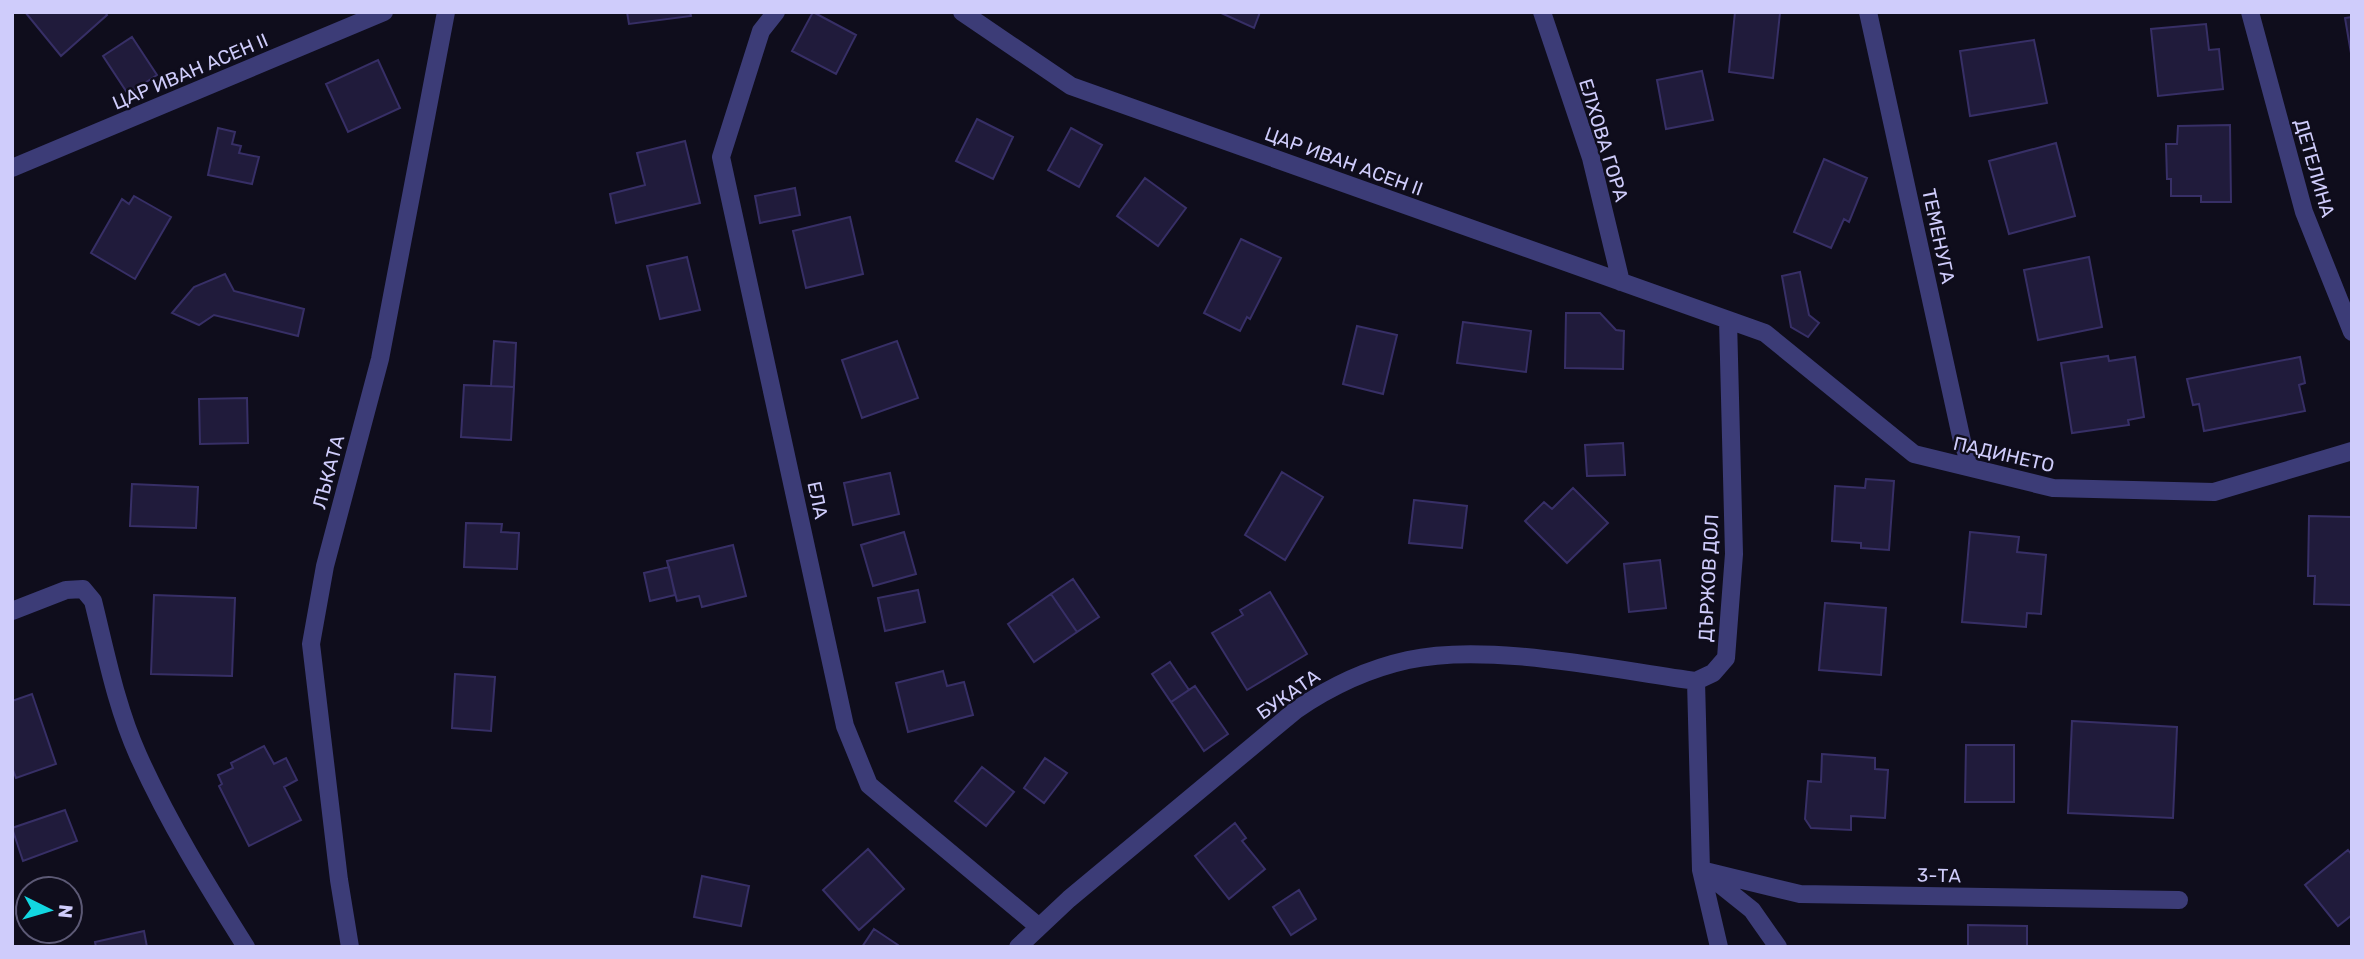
<svg xmlns="http://www.w3.org/2000/svg" width="2364" height="959" font-family="Rubik,sans-serif">
<style>
.building{fill:#201b3b;stroke:#372f66;stroke-width:2}
.lines{fill:none;stroke-linecap:round;stroke-linejoin:round}
.street{stroke:#3c3c77;stroke-width:18}
.labels{text-anchor:middle;stroke-width:5;stroke-linejoin:round;paint-order:stroke}
.street-label{font-size:19px;fill:#cfccfb;stroke:#0f0d1c}
</style>
<rect width="100%" height="100%" fill="#0f0d1c"/>
<!-- building -->
<path class="building" d="M25,12H105L107,15L61,56Z
M627,12H690L691,16L629,24Z
M813,12L856,35L836,74L792,51Z
M1219,12H1260L1254,28Z
M1735,12L1780,13L1773,78L1729,72Z
M2352,17V59L2345,18Z
M2206,24L2209,50L2219,49L2223,89L2158,96L2151,29Z
M132,37L157,75L128,94L103,56Z
M2034,40L2047,103L1970,116L1960,51Z
M378,60L400,108L348,132L326,84Z
M1702,71L1713,120L1666,129L1657,80Z
M977,119L1013,137L993,179L956,161Z
M2230,125L2231,202H2201V196H2171V179H2167L2166,144H2177L2178,126Z
M218,128L235,132L232,144L241,146L239,153L259,157L252,184L208,175Z
M1071,128L1102,145L1079,187L1048,170Z
M685,141L700,203L616,223L610,194L645,185L637,153Z
M2056,143L2075,216L2009,234L1989,161Z
M1824,159L1867,178L1849,222L1844,219L1831,248L1794,232Z
M1145,178L1186,208L1158,246L1117,216Z
M795,188L800,215L760,223L755,196Z
M134,196L171,217L135,279L91,253L122,199L129,204Z
M850,217L863,274L806,288L793,231Z
M1241,239L1281,258L1250,319L1247,317L1240,331L1204,313Z
M687,257L700,310L660,319L647,266Z
M2089,257L2102,327L2038,340L2024,270Z
M1800,272L1809,315L1819,323L1808,337L1791,327L1782,276Z
M225,274L234,291L304,309L298,336L214,315L199,325L172,313L194,287Z
M1566,313H1600L1616,330L1624,331L1623,369L1565,368Z
M1463,322L1531,331L1526,372L1457,363Z
M1357,326L1397,335L1383,394L1343,384Z
M494,341L516,343L514,387L491,386Z
M897,341L918,398L862,418L842,360Z
M2108,356L2109,361L2135,357L2144,417L2128,420L2129,425L2072,433L2061,363Z
M2300,357L2305,383L2299,385L2305,411L2204,431L2199,404L2193,405L2187,379Z
M464,385L514,387L511,440L461,437Z
M247,398L248,443L200,444L199,399Z
M1623,443L1625,475L1587,476L1585,445Z
M1282,472L1323,497L1285,560L1245,535Z
M890,473L899,514L853,525L844,483Z
M1866,479L1894,481L1889,550L1861,548V543L1832,541L1835,486L1865,488Z
M132,484L198,487L196,528L130,526Z
M1573,488L1608,523L1567,563L1525,521L1544,502L1552,509Z
M1414,500L1467,506L1462,548L1409,543Z
M2309,516L2352,517V605L2314,604L2315,576H2308Z
M466,523L502,524L501,532L519,533L517,569L464,567Z
M904,532L916,574L873,586L861,545Z
M1970,532L2019,537L2017,552L2046,555L2041,614L2027,613L2026,627L1962,622Z
M733,545L746,596L702,607L699,596L677,601L667,561Z
M1660,560L1666,608L1629,612L1624,564Z
M669,567L675,595L650,601L644,573Z
M1073,579L1099,617L1077,632L1051,594Z
M918,590L925,622L885,631L878,598Z
M1270,592L1307,654L1247,690L1212,633L1243,615L1240,610Z
M1051,594L1077,632L1034,662L1008,624Z
M154,595L235,598L232,676L151,674Z
M1825,603L1886,608L1881,675L1819,670Z
M1170,662L1189,690L1171,702L1152,674Z
M943,671L947,686L964,682L973,715L908,732L896,683Z
M455,674L495,677L491,731L452,728Z
M1195,686L1228,734L1204,751L1171,702Z
M32,694L56,764L16,778L12,767V701Z
M2072,721L2177,727L2173,818L2068,813Z
M1966,745H2014V802H1965Z
M264,746L274,764L286,758L297,780L284,787L301,820L249,846L219,786L222,784L218,775L233,768L231,763Z
M1822,754L1875,758V769L1888,770L1885,818L1851,816V830L1811,828L1805,819L1808,781L1821,782Z
M1045,758L1067,773L1044,803L1024,788Z
M982,767L1014,792L986,826L955,801Z
M65,810L77,841L23,861L12,828Z
M1235,823L1246,838L1242,841L1265,869L1229,899L1195,856Z
M868,849L904,889L859,930L823,890Z
M2348,850L2352,855V915L2338,926L2305,885Z
M702,876L749,886L741,926L694,917Z
M1299,890L1316,919L1291,935L1273,907Z
M1968,925L2027,926V947H1968Z
M874,929L898,945L897,947H862Z
M144,931L147,947H96L95,942Z"/>
<g class="lines">
<!-- street -->
<path class="street" d="M776,12L761,31L721,157L845,726L869,785L1039,927
M962,12L1071,86L1765,333L1914,454L2053,488L2214,492L2352,451
M1542,12L1591,158L1621,282
M1868,12L1962,441L1972,468
M2250,12L2304,212L2352,332
M12,168L384,12
M12,611L66,590L83,589L93,601C106,653 116,706 138,755C168,822 207,885 246,947
M1696,681L1713,673L1726,658L1734,554L1728,320
M1696,681L1701,870L1719,947
M1701,870L1800,894L2179,900
M1707,874L1752,910L1778,947
M350,947L339,880L311,644L325,566L380,359L446,12
M1018,947L1069,899L1296,710C1331,686 1367,669 1408,660C1488,642 1614,670 1696,681"/>
</g>
<g class="labels">
<!-- street labels -->
<g class="street-label">
<text transform="translate(190 71) rotate(-23)" y="7">ЦАР ИВАН АСЕН II</text>
<text transform="translate(1604 140) rotate(73)" y="7">ЕЛХОВА ГОРА</text>
<text transform="translate(1344 161) rotate(20)" y="7">ЦАР ИВАН АСЕН II</text>
<text transform="translate(2315 168) rotate(74)" y="7">ДЕТЕЛИНА</text>
<text transform="translate(1939 236) rotate(78)" y="7">ТЕМЕНУГА</text>
<text transform="translate(2004 454) rotate(13)" y="7">ПАДИНЕТО</text>
<text transform="translate(328 472) rotate(-75)" y="7">ЛЪКАТА</text>
<text transform="translate(818 500) rotate(78)" y="7">ЕЛА</text>
<text transform="translate(1708 578) rotate(-87)" y="7">ДЪРЖОВ ДОЛ</text>
<text transform="translate(1288 694) rotate(-35)" y="7">БУКАТА</text>
<text transform="translate(1939 875) rotate(1)" y="7">3-ТА</text>
</g>
</g>
<!-- border -->
<rect width="2364" height="959" fill="none" stroke="#cfccfb" stroke-width="28"/>
<!-- north arrow -->
<g transform="translate(49 910) rotate(95)"><circle r="33" fill="#0f0d1c" stroke="#5c5975" stroke-width="2"/>
<path d="M0-5L12 26L0 18L-12 26Z" fill="#12d7e1"/>
<text y="-10" font-size="19" font-weight="bold" text-anchor="middle" fill="#cfccfb">N</text>
</g>
</svg>
